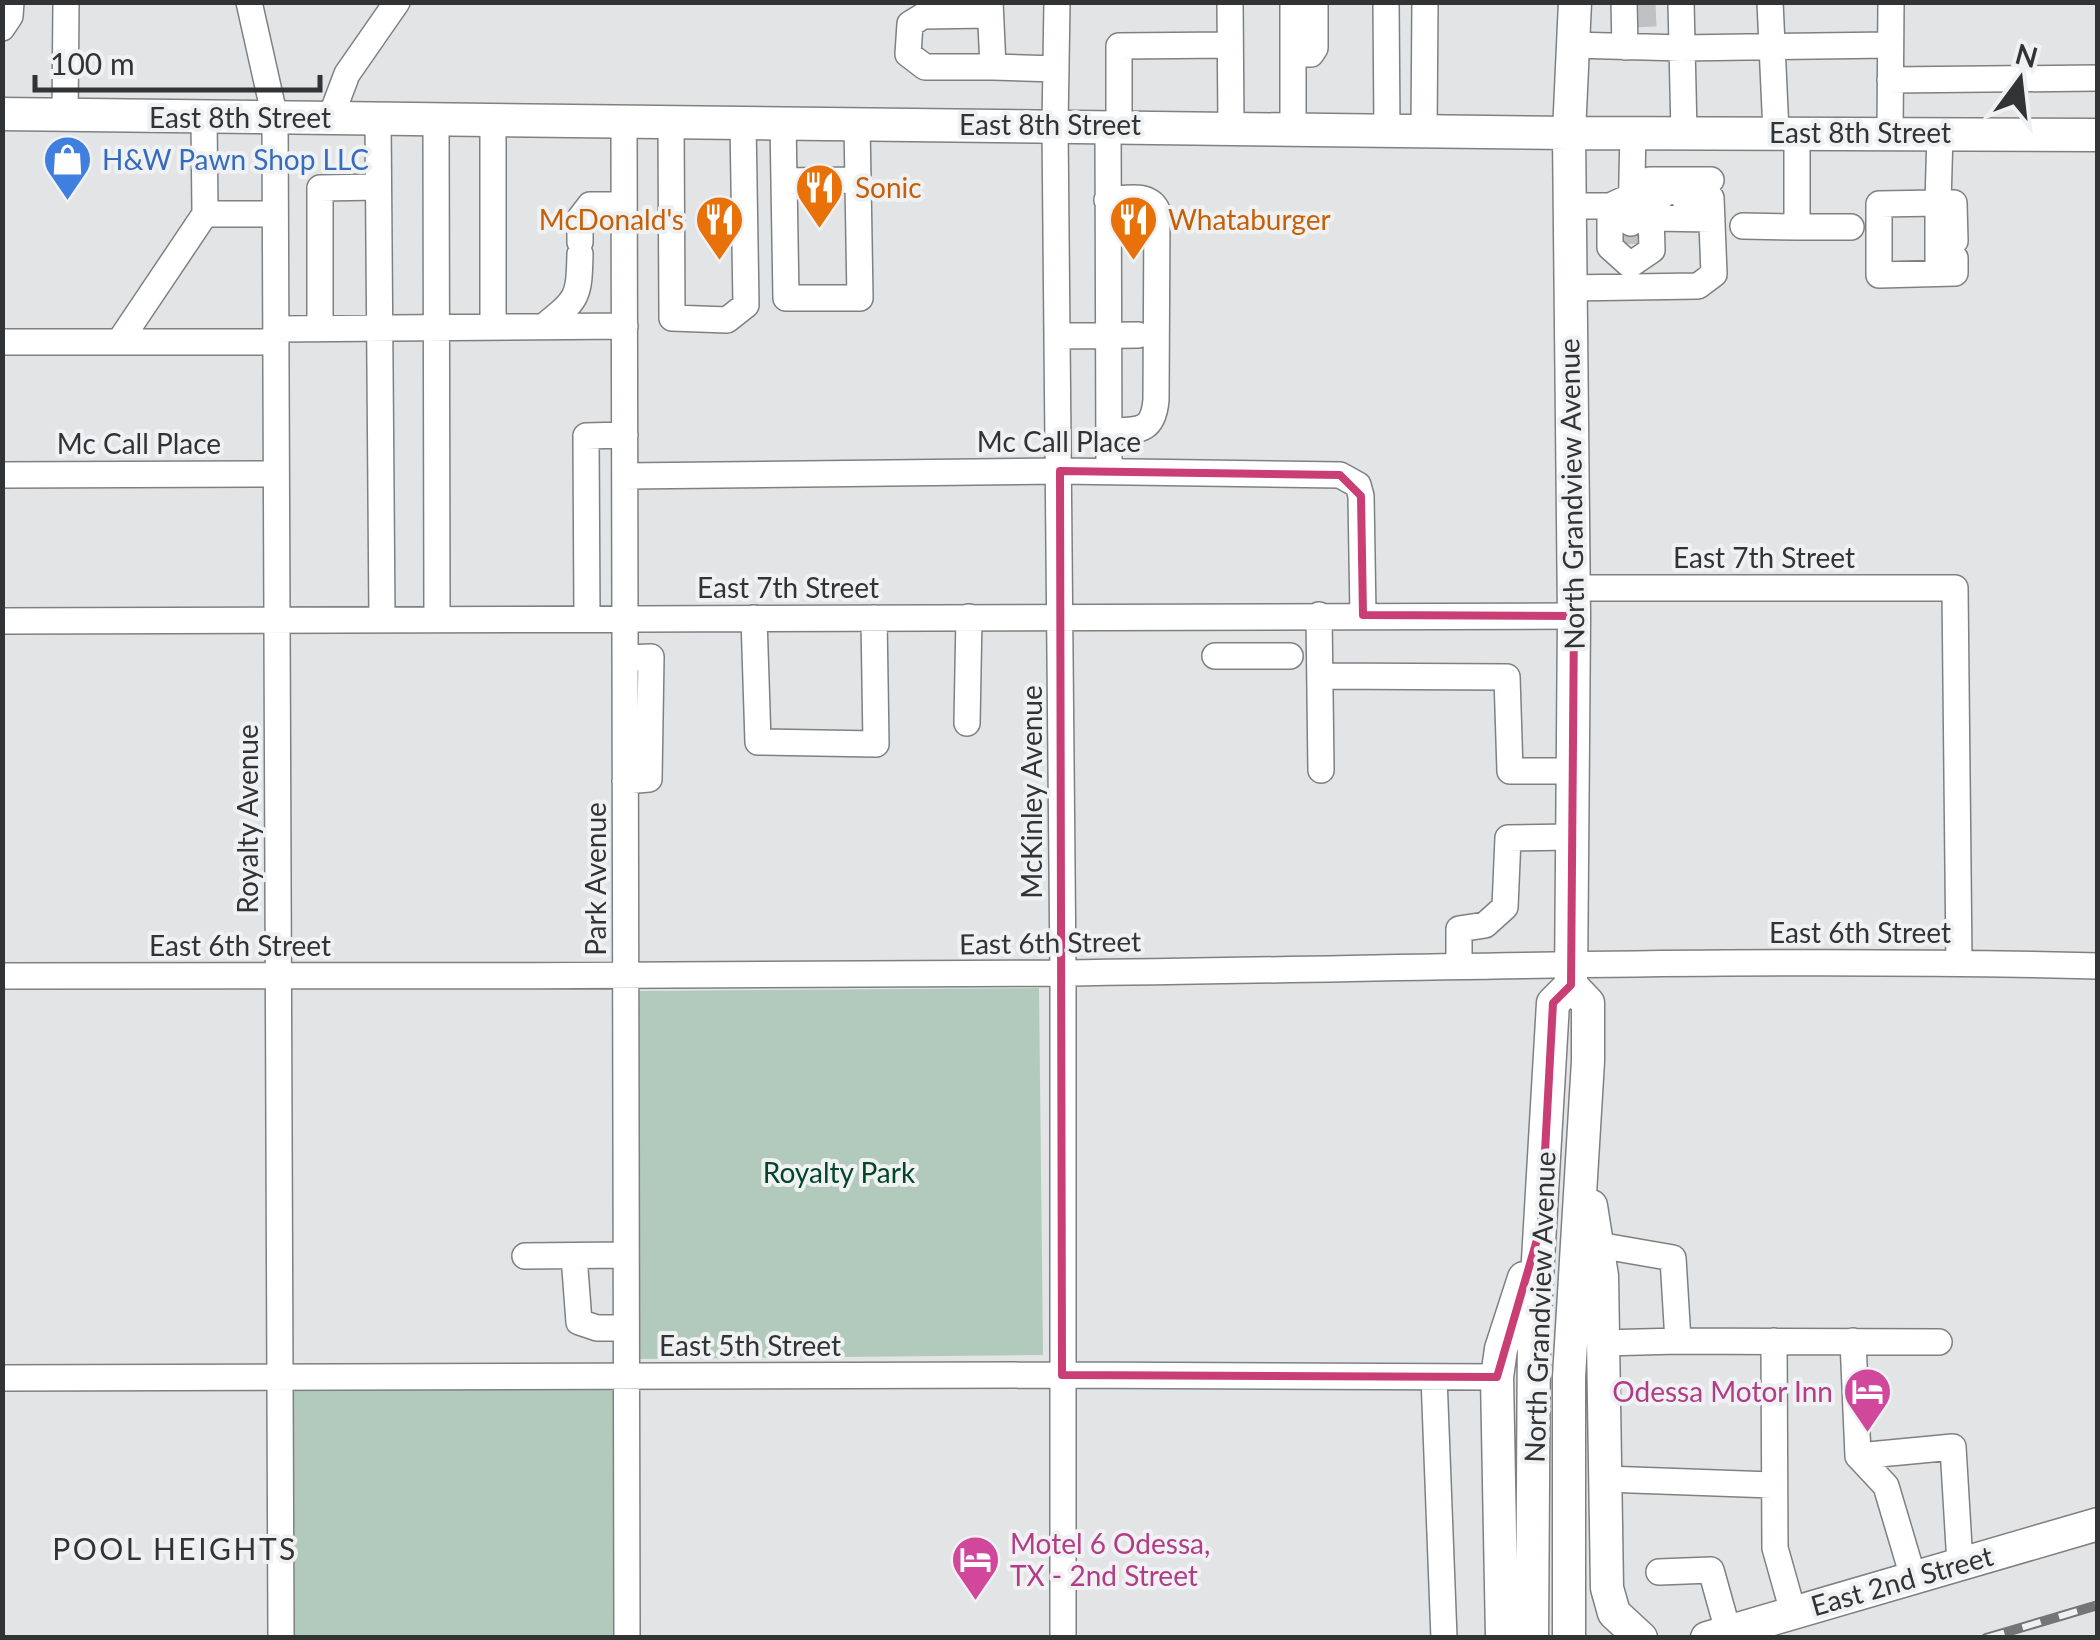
<svg xmlns="http://www.w3.org/2000/svg" width="2100" height="1640" font-family="Lato,sans-serif">
<style>
.green{fill:#b2cabb}
.lines{fill:none;stroke-linecap:round;stroke-linejoin:round}
.minor-tunnel{stroke:#bfc1c2;stroke-width:25;stroke-dasharray:25 12;stroke-linecap:butt}
.minor-casing{stroke:#7e8082;stroke-width:28}
.major-casing{stroke:#7e8082;stroke-width:35}
.minor{stroke:#fff;stroke-width:25}
.major{stroke:#fff;stroke-width:32}
.rail-casing{stroke:#737576;stroke-width:10}
.rail{stroke:#eff1f3;stroke-width:6;stroke-dasharray:19;stroke-linecap:butt}
.marked{fill:none;stroke:#c93e75;stroke-width:8;stroke-linejoin:round}
.labels{text-anchor:middle;stroke-width:8;stroke-linejoin:round;paint-order:stroke}
.street-label{font-size:28px;fill:#323334;stroke:#eff1f3}
.shop-label{font-size:28px;fill:#366cbe;stroke:#eff1f3;text-anchor:start}
.food-label{font-size:28px;fill:#c56008;stroke:#eff1f3;text-anchor:start}
.park-label{font-size:28px;fill:#024629;stroke:#eff1f3}
.hotel-label{font-size:28px;fill:#b23c85;stroke:#eff1f3;text-anchor:end}
.neighbourhood-label{font-size:30px;letter-spacing:2.5px;fill:#323334;stroke:#eff1f3}
</style>
<rect width="100%" height="100%" fill="#e2e4e6"/>
<!-- green -->
<path class="green" d="M1039,988L1043,1355L638,1359L637,991Z
M626,1376L627,1637H281V1377Z"/>
<g class="lines">
<!-- minor-tunnel -->
<path class="minor-tunnel" d="M1631,15L1657,14
M1631,244V223"/>
<defs>
<path id="minor" d="M249,2L275,118L281,1638
M990,2L993,67L1056,69
M1057,2L1055,126L1063,973V1638
M1230,2L1231,127
M1293,2V127
M1386,2L1387,130
M1624,2L1625,47
M1681,2L1684,133
M1770,2L1776,132
M989,15L923,16L910,24L908,54L925,67H993
M2,28L10,16L11,2
M1573,45L1682,48L1890,45
M1293,54H1311L1315,48V2
M1890,80L2098,78
M65,117L66,2
M330,119L347,74L397,2
M378,119L382,619
M436,119L437,619
M493,120V327
M624,121L627,1638
M671,122L672,318L727,320L746,305L743,123
M783,123L786,298H860L857,124
M1108,125L1109,471
M1119,125V46L1230,45
M1424,131L1425,2
M1797,132V227H1851
M1890,132L1891,2
M1940,133L1938,203L1879,204V275L1955,273V258
M784,181L858,180
M1107,200C1125,199 1148,192 1157,210L1156,400C1153,434 1137,430 1108,431
M1570,206H1610L1632,196H1662
M1610,206V247L1630,265L1652,250L1650,180H1711
M205,214H275
M1652,218L1712,219
M1631,223L1633,132
M1743,226L1797,227
M580,242V218L590,205H624
M1938,273V203H1954L1955,241
M1569,288L1698,286L1714,274L1711,198L1683,197
M543,327C578,299 579,298 580,254
M320,328V188L378,187
M276,329L625,326
M1059,336L1138,335
M2,342H276
M119,342L205,214L204,118
M2,475L276,474
M625,476L1060,471L1340,475L1358,485L1361,496L1363,615
M1573,588H1955L1959,962
M1319,615L1321,770
M754,618L758,742L876,744L874,618
M587,619L586,436L625,435
M2,621L1574,616
M1215,656H1290
M625,658L651,657L649,779L625,781
M1320,676L1507,677L1510,771H1573
M967,723L969,617
M1459,966V929L1485,925L1505,907L1508,838L1572,837
M2,976C357,975 711,977 1066,973C1410,969 1754,957 2098,966
M1598,1245L1673,1258L1678,1341L1939,1342
M525,1256L626,1255
M574,1256L579,1322L597,1328H626
M1774,1341L1775,1548L1793,1612
M1853,1341L1858,1456L1886,1486L1913,1577
M1603,1343L1678,1341
M1434,1377L1444,1638
M2,1378L1062,1375L1497,1377
M1858,1456L1953,1447L1960,1564
M1605,1479L1772,1485
M1659,1572L1711,1570L1728,1631"/>
<path id="major" d="M2,114L1569,133L2098,135
M1591,1206L1602,1276L1607,1588L1614,1613L1641,1638
M1502,1638L1497,1377L1501,1349L1524,1278
M1532,1638L1534,1329L1553,1003L1571,985
M1569,1638V1377L1588,1061V1003L1571,985L1574,616L1569,133L1575,2
M1707,1638L2098,1524"/>
</defs>
<!-- minor casing -->
<use href="#minor" class="minor-casing"/>
<!-- major casing -->
<use href="#major" class="major-casing"/>
<!-- minor -->
<use href="#minor" class="minor"/>
<!-- major -->
<use href="#major" class="major"/>
<defs>
<path id="rail" d="M1986,1638L2098,1605"/>
</defs>
<!-- rail casing -->
<use href="#rail" class="rail-casing"/>
<!-- rail -->
<use href="#rail" class="rail"/>
</g>
<!-- marked area -->
<path class="marked" d="M1060,471L1340,475L1361,496L1363,615L1574,616L1571,985L1553,1003L1541,1226L1497,1377L1062,1375Z"/>
<!-- icons -->
<defs>
<symbol id="shop-pin" viewBox="-11 -11 22 30"><path d="M0 17L-7.5 6A9.5 9.5 0 1 1 7.5 6Z" fill="#3f7fe0" stroke="#eff1f3"/><path d="M-5-2.5h2.3a2.7 3.5 0 0 1 5.4 0H5L5.5 6h-11ZM-1.5-2.5h3a1.5 2.3 0 0 0-3 0Z" fill="#fff"/></symbol>
<symbol id="restaurant-pin" viewBox="-11 -11 22 30"><path d="M0 17L-7.5 6A9.5 9.5 0 1 1 7.5 6Z" fill="#e8710a" stroke="#eff1f3"/><path d="M-5-6h1v4h1v-4h1v4h1v-4h1v5L-1.5 .5V6h-2V.5L-5-1ZM5-6V6H3V1.5H1.5Q1.5-4 5-6Z" fill="#fff"/></symbol>
<symbol id="hotel-pin" viewBox="-11 -11 22 30"><path d="M0 17L-7.5 6A9.5 9.5 0 1 1 7.5 6Z" fill="#d1479c" stroke="#eff1f3"/><path d="M-6-4.5h1.5V1H6V5H4.5V3h-9V5H-6ZM-4 0a1.8 1.8 0 1 1 3.6 0ZM.5 0V-2.5h3Q6-2.5 6 0Z" fill="#fff"/></symbol>
</defs>
<g fill-rule="evenodd">
<use href="#shop-pin" x="40" y="132" width="55" height="75"/>
<use href="#restaurant-pin" x="792" y="160" width="55" height="75"/>
<use href="#restaurant-pin" x="692" y="192" width="55" height="75"/>
<use href="#restaurant-pin" x="1106" y="192" width="55" height="75"/>
<use href="#hotel-pin" x="1840" y="1364" width="55" height="75"/>
<use href="#hotel-pin" x="948" y="1532" width="55" height="75"/>
</g>
<g class="labels">
<!-- street labels -->
<g class="street-label">
<text x="240" y="128">East 8th Street</text>
<text x="1050" y="135">East 8th Street</text>
<text x="1860" y="143">East 8th Street</text>
<text x="1059" y="452">Mc Call Place</text>
<text x="139" y="454">Mc Call Place</text>
<text transform="translate(1572 494) rotate(-91)" y="10">North Grandview Avenue</text>
<text x="1764" y="568">East 7th Street</text>
<text x="788" y="598">East 7th Street</text>
<text transform="translate(1032 792) rotate(-90)" y="10">McKinley Avenue</text>
<text transform="translate(248 819) rotate(-90)" y="10">Royalty Avenue</text>
<text transform="translate(596 879) rotate(-90)" y="10">Park Avenue</text>
<text x="1860" y="943">East 6th Street</text>
<text transform="translate(1050 943) rotate(-1)" y="10">East 6th Street</text>
<text x="240" y="956">East 6th Street</text>
<text transform="translate(1540 1307) rotate(-88)" y="10">North Grandview Avenue</text>
<text x="750" y="1356">East 5th Street</text>
<text transform="translate(1902 1581) rotate(-16)" y="10">East 2nd Street</text>
</g>
<!-- shop labels -->
<g class="shop-label">
<text x="102" y="170">H&amp;W Pawn Shop LLC</text>
</g>
<!-- food labels -->
<g class="food-label">
<text x="855" y="198">Sonic</text>
<text x="684" y="230" text-anchor="end">McDonald's</text>
<text x="1168" y="230">Whataburger</text>
</g>
<!-- park labels -->
<g class="park-label">
<text x="839" y="1183">Royalty Park</text>
</g>
<!-- hotel labels -->
<g class="hotel-label">
<text x="1833" y="1402">Odessa Motor Inn</text>
<text x="1010" y="1554" text-anchor="start">Motel 6 Odessa,<tspan x="1010" dy="32">TX - 2nd Street</tspan></text>
</g>
<!-- neighbourhood labels -->
<g class="neighbourhood-label">
<text x="175" y="1560">POOL HEIGHTS</text>
</g>
</g>
<!-- border -->
<rect width="2100" height="1640" fill="none" stroke="#323334" stroke-width="10"/>
<!-- north arrow -->
<g transform="translate(2020 80) rotate(15)" stroke="#eff1f3" stroke-width="8" paint-order="stroke">
<path d="M0-8L18 38L0 25L-18 38Z" fill="#323334"/>
<text y="-15" font-size="28" font-weight="bold" text-anchor="middle" fill="#323334">N</text>
</g>
<!-- scale -->
<path d="M35 75v15h285v-15" fill="none" stroke="#323334" stroke-width="5"/>
<text x="50" y="75" font-size="30" fill="#323334" stroke="#eff1f3" stroke-width="8" paint-order="stroke">100 m</text>
</svg>
